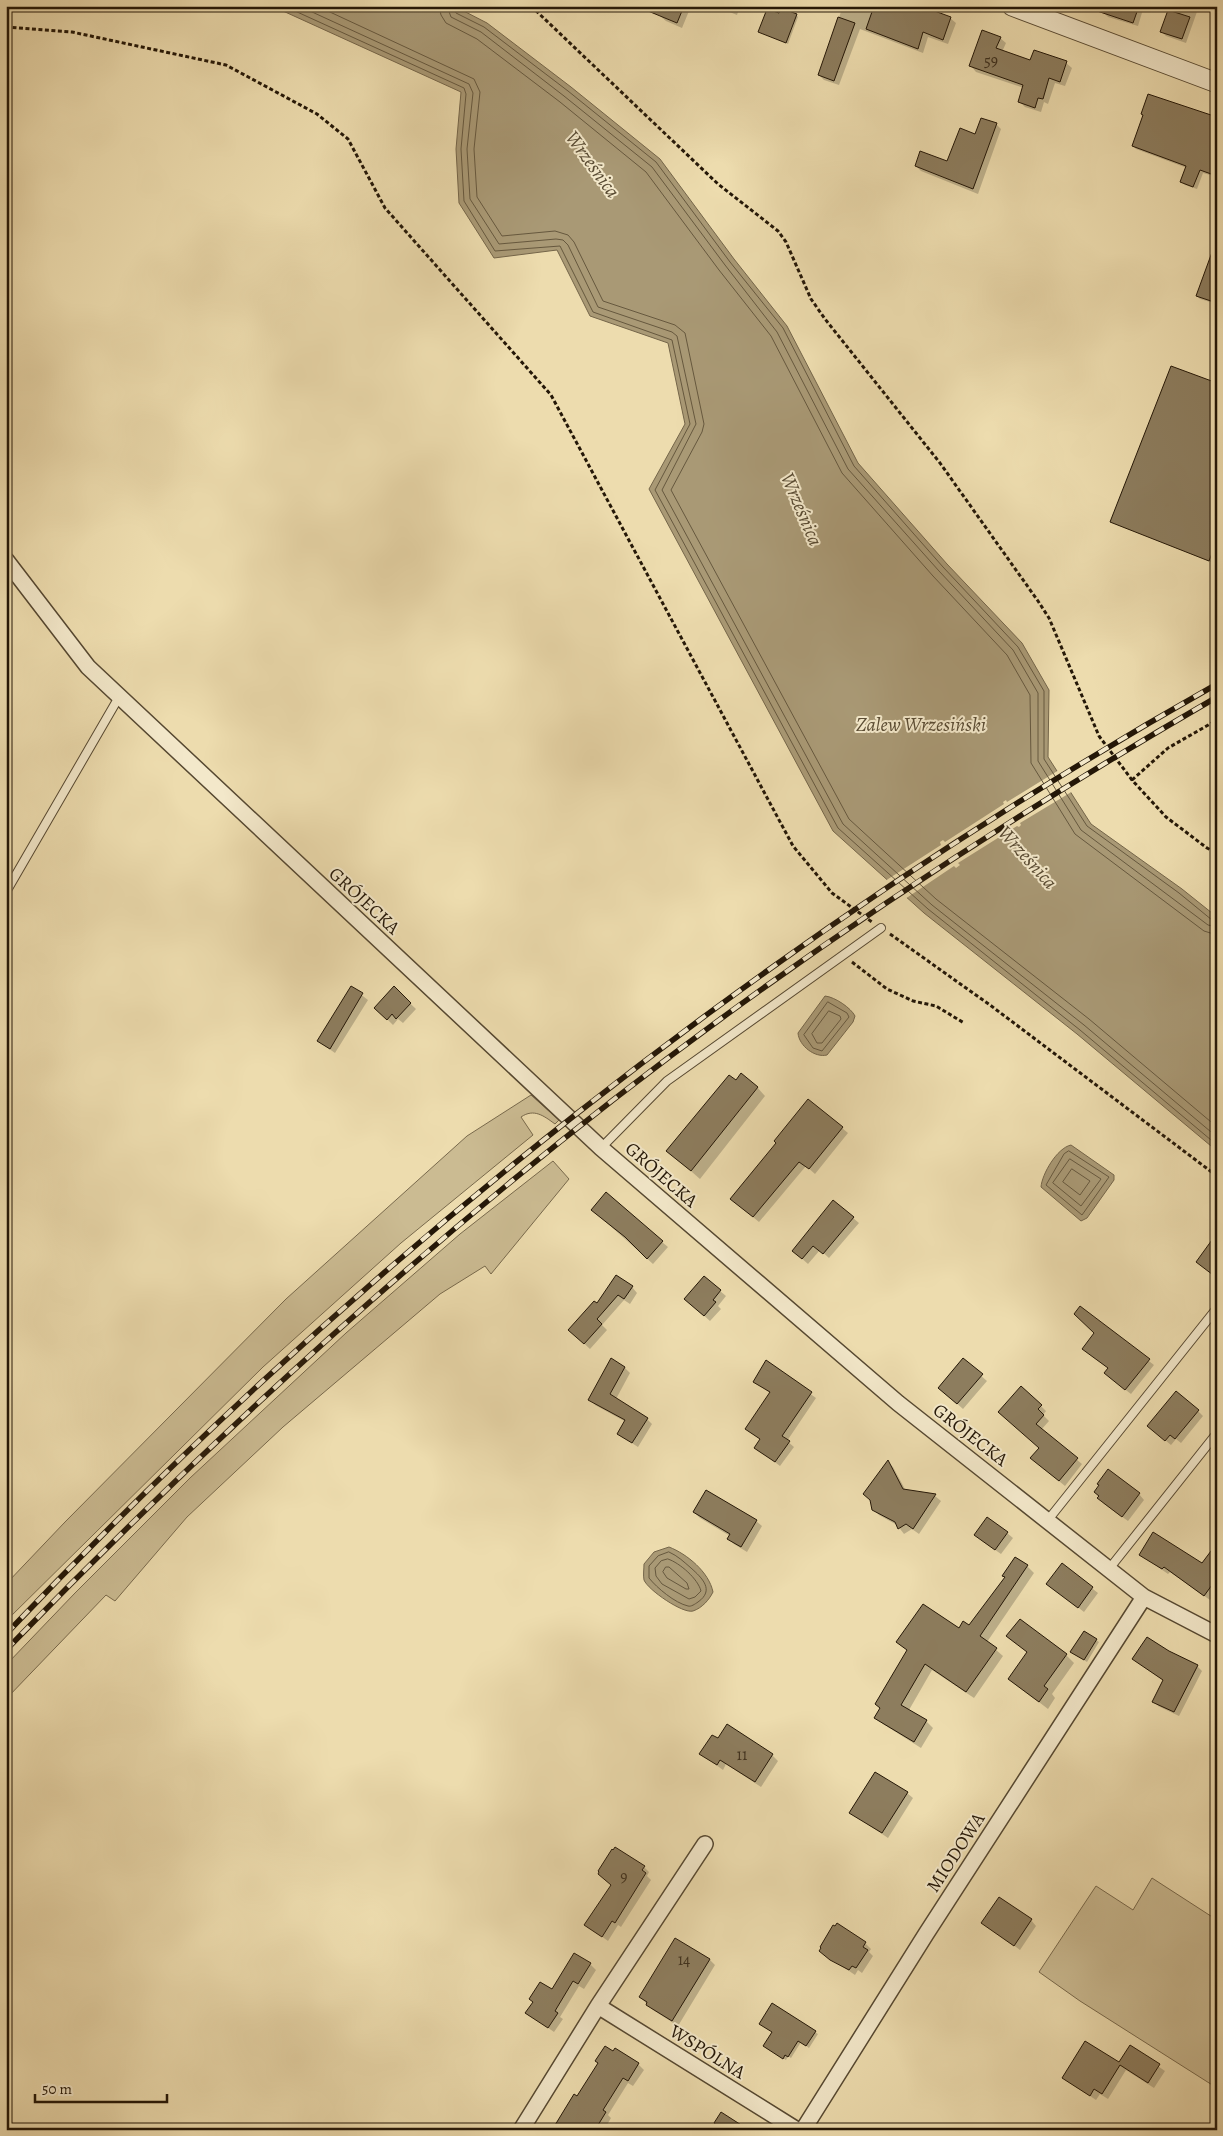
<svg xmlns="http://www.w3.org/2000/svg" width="1223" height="2136" font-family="Alegreya,serif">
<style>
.green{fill:#cbbb92;stroke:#78694c}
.water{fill:#a99975;stroke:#746549}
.pier{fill:#eddcae}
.shadow{fill:#0003}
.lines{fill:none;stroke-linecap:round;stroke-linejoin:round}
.shore{stroke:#66583e;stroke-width:1}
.building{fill:#8d7d5e;stroke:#241707}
.service-casing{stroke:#564831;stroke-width:10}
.minor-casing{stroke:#564831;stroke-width:18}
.tertiary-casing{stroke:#564831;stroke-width:21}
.path{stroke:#241707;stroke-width:3;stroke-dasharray:4 2.5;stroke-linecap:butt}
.service{stroke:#f3e8ca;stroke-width:8}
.minor{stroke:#f3e8ca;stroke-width:15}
.tertiary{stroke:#f3e8ca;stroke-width:19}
.rail-casing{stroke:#241707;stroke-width:5.5}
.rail{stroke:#f3e8ca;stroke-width:4;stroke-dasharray:11;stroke-linecap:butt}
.labels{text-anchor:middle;stroke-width:4;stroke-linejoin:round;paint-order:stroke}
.number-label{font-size:16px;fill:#3e301d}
.street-label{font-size:19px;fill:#241707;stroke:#f3e8ca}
.water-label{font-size:20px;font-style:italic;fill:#594b33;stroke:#f3e8ca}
</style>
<rect width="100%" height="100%" fill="#eddcae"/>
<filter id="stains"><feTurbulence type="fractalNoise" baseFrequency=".004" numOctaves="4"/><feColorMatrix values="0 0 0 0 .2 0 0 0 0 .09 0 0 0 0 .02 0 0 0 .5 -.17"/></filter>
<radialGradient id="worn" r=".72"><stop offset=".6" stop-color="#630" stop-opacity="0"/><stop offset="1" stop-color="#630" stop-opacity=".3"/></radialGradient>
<!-- green -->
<path class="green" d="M531,1095L559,1120L555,1124C544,1116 534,1108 521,1117L533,1135L401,1243L263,1367L6,1621V1584L65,1522L286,1299L467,1136Z
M553,1161L569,1179L491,1274L485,1266L440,1294L283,1427L187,1517L115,1601L106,1595L6,1699V1665L75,1593L190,1478L346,1333L460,1234Z
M1152,1878L1217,1920V2088L1080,2001L1039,1972L1096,1886L1133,1910Z"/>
<!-- water -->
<path class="water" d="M272,6H454L487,23L571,87L660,159L734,259L787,326L858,463L947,564L1022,643L1049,690L1048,757L1091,824L1182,889L1217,917V1151L1077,1034L924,913L833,831L649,489L685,424L668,343L590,316L557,250L494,258L459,203L456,149L461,92Z
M825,996C835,997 851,1008 855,1016L853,1022L827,1055C815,1058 799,1046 798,1033Z
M1071,1145L1114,1175V1180L1087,1218L1081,1221L1041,1187C1042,1174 1057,1148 1071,1145Z
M669,1547C687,1554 709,1572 713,1592C709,1600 702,1608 693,1611C683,1614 648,1590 644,1580C643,1575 644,1569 644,1564L654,1552Z"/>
<!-- pier -->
<path class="pier" d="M1059,770L1073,791L1020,823L1021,825L1019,827L1017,826L958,863L960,865L956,868L954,866L905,899L885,881L941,845L940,842L943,840L945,842L1004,804L1003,802L1006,800L1007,802Z"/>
<!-- shadow -->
<path class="shadow" d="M664,6H685L689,11L682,28L666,21L660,16Z
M715,6H740L737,15Z
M843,6H918L950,18L956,23L948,44L928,37L923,53L860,29L839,85L824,80L819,75Z
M1106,6H1144L1138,26L1108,17L1104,13Z
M1173,6H1199L1186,43L1166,36L1161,31Z
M780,15H796L798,17L788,44L759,31Z
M1000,38L1006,43L1002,52L1031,62L1066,63L1072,68L1065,86L1055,83L1048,104L1044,102L1041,112L1025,107L1020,102L1024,88L976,72L971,66Z
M1217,119V177L1203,173L1197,189L1185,185L1182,182L1187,168L1136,149L1133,146Z
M996,124L1001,129L978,194L921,171L916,166L948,163L976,135Z
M1217,245V304L1200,299L1197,296Z
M1217,385V548L1211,562L1111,522Z
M351,987L368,1000L335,1053L318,1041Z
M394,988L416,1009L403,1023L398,1019L393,1025L376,1008Z
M736,1082L757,1087L765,1096L700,1179L668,1151Z
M842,1128L848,1133L815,1174L806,1166L759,1222L737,1204Z
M834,1202L859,1223L829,1258L820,1250L808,1264L799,1256Z
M598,1215L662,1242L668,1247L653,1264Z
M632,1287L637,1293L630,1304L624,1300L602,1325L607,1330L590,1349L575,1335L597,1305Z
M720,1291L726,1296L718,1306L721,1309L710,1321L691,1304Z
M1080,1308L1154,1365L1131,1394L1110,1378L1109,1369L1083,1349L1096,1333Z
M963,1360L987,1381L963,1409L945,1393Z
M766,1362L816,1398L787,1441L794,1447L780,1466L756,1448L761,1440L747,1429L771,1394L755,1382Z
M625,1368L630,1373L616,1399L647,1419L652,1424L638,1447L618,1434L626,1422L595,1405L590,1399Z
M1041,1406L1046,1411L1043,1415L1049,1421L1041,1430L1082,1464L1065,1486L1038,1464L1040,1448L1005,1417Z
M1198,1411L1203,1416L1181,1443L1176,1439L1171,1445L1154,1431Z
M888,1462L893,1467L906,1491L935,1496L941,1501L919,1534L912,1529L904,1534L897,1525L879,1515L873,1509Z
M1095,1492L1139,1494L1144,1500L1128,1521L1104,1504Z
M694,1512L756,1521L762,1526L747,1552L734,1544L729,1539L730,1536L700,1518Z
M1007,1533L1013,1538L1001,1554L981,1540Z
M1217,1554V1591L1210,1600L1170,1572L1168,1574L1141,1555L1202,1565Z
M1062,1565L1098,1593L1084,1612L1048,1584Z
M1027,1566L1034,1573L987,1642L1003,1656L974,1698L932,1670L909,1710L926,1721L933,1728L921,1748L883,1724L876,1718L908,1651L898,1642L969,1627Z
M1008,1636L1066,1655L1074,1663L1052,1694L1055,1698L1048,1709L1009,1679L1028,1653Z
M1096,1640L1099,1642L1087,1662L1074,1654Z
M1169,1652L1197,1666L1202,1671L1179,1716L1158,1706L1154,1701L1164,1681L1134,1659Z
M701,1754L772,1755L778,1761L761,1787L726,1764L723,1770Z
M907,1793L913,1798L888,1838L851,1813Z
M644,1867L649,1872L647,1876L651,1880L621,1927L618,1925L608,1941L586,1925L612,1885L599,1874Z
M1031,1920L1036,1926L1020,1950L983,1923Z
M676,1940L710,1960L715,1965L678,2026L653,2010L640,1997Z
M865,1943L871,1949L869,1952L873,1956L862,1973L858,1970L855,1975L827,1956Z
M590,1964L596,1970L584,1989L579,1986L560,2017L563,2019L554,2032L527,2013Z
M773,2005L818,2034L809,2048L801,2042L791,2058L788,2056L786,2060L767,2048L773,2032Z
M1130,2047L1165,2071L1154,2088L1126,2070L1108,2099L1100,2094L1096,2100L1063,2078L1120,2064Z
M638,2064L644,2070L633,2086L628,2083L608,2115L611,2118L604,2130H553L577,2098Z"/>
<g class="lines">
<!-- shore -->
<path class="shore" d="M284,6L464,88L466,94L461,149L464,201L495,251L560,246L593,312L672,340L690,424L655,490L838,828L928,909L1080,1030L1217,1145
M299,6L469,84L473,93L467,149L470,199L499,244L556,239L563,240L568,245L598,307L672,332L677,336L696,424L662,490L843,824L932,905L1084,1025L1217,1137
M317,6L474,79L480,92L474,149L477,197L502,236L555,231L568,235L574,242L603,301L675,325L685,333L704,424L702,432L671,490L849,819L936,899L1089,1019L1217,1127
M439,6L441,15L446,23L477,39L560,102L646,172L719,270L771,336L842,473L933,576L1007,655L1030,695L1031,763L1075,834L1204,931L1217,935
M447,6L451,17L481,32L564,96L652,167L725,265L777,332L848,469L939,571L1013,650L1038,693V761L1081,830L1208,925L1217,927
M453,6L456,13L484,27L568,91L656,162L730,262L783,328L854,466L943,567L1018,647L1044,691V759L1087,826L1179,893L1212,920L1217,921
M828,1002L847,1013L849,1017L822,1051L813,1048L804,1035Z
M829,1011L840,1016L841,1019L822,1043H817L812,1034Z
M1069,1151L1109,1177L1082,1215L1046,1185L1064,1154Z
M1070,1159L1101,1179L1081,1206L1053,1183Z
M1072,1169L1090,1181L1080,1195L1063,1182Z
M669,1552C678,1556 684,1562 691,1568C702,1578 715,1590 698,1602C695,1604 691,1607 688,1606C675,1603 657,1588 649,1578V1566L658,1556Z
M668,1559C680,1563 698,1579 701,1591L695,1597L689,1599L662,1584L656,1576L655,1568L661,1561Z
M666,1567H669L687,1583L689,1589H686L667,1578L663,1572Z"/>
</g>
<!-- building -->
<path class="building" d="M636,6H684L677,23Z
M874,6H921L951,17L943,40L923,32L918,49L866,29Z
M1091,6H1139L1133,23L1091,9Z
M781,8L797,14L786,43L758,32L767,9L779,13Z
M1168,10L1190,17L1182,39L1160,32Z
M838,17L855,23L834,81L818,75Z
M982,30L1001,37L996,48L1030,60L1034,50L1067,61L1060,82L1049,78L1043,99L1038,98L1035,108L1018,102L1023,85L969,66Z
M1148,94L1217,117V167L1214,175L1200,170L1193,187L1180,182L1186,166L1132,146L1143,115L1141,114Z
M981,118L997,123L973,189L915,166L920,151L947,161L960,128L975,134Z
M1215,244L1217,245V303L1196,296Z
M1171,366L1217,383V540L1209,561L1110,522Z
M351,986L363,993L330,1049L317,1041Z
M394,986L411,1003L396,1019L392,1014L387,1020L374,1008Z
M741,1073L758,1087L691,1171L666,1151L729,1075L736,1080Z
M808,1099L843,1127L809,1169L799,1162L753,1217L730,1199L776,1143L774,1141Z
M606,1192L663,1241L647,1259L625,1237L591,1210Z
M833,1200L854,1217L823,1254L813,1246L802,1259L792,1251Z
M1217,1233V1278L1196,1262Z
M616,1275L633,1286L624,1299L618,1295L597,1319L602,1324L584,1344L568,1330L594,1301L597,1303Z
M704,1276L721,1290L713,1300L716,1302L704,1316L684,1299Z
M1080,1306L1150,1359L1125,1390L1104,1373L1108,1368L1082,1349L1094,1333L1074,1314Z
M611,1358L625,1367L610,1394L648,1418L632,1443L617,1434L625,1420L588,1400Z
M963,1358L983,1374L957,1404L938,1388Z
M766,1360L812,1392L782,1436L790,1441L775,1462L754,1448L760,1439L745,1429L770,1392L753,1382Z
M1021,1386L1042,1405L1038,1409L1044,1415L1036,1424L1078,1458L1059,1481L1030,1458L1039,1448L998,1412Z
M1176,1391L1199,1410L1175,1439L1170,1435L1165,1441L1147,1426Z
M888,1460L903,1489L936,1494L913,1529L906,1524L898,1529L895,1522L872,1510L870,1500L863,1494Z
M1108,1469L1140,1493L1122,1517L1097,1498L1099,1496L1094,1492L1099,1485L1097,1484Z
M706,1490L757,1520L741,1547L727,1539L730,1534L693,1512Z
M987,1517L1008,1532L995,1550L974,1535Z
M1153,1532L1202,1563L1217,1543V1578L1204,1596L1164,1567L1162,1569L1139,1555Z
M1015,1557L1028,1565L980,1636L997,1648L966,1692L925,1664L901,1705L927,1720L914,1742L874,1718L880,1708L875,1704L907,1650L896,1642L923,1604L959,1628L963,1621L969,1625L1005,1577L1002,1576Z
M1062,1563L1093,1587L1078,1608L1046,1584Z
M1020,1619L1067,1654L1044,1686L1048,1689L1039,1702L1008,1679L1027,1652L1006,1636Z
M1084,1631L1097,1639L1084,1660L1070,1652Z
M1147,1637L1169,1651L1198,1665L1174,1712L1152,1702L1163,1680L1132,1659Z
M727,1724L773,1754L755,1782L720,1760L717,1765L699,1754L712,1735L718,1738Z
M875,1772L908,1792L882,1833L849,1813Z
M615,1847L645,1866L642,1870L646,1873L615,1923L612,1921L602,1937L584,1925L611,1885L598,1874L599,1872L598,1871L612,1849L613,1850Z
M999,1897L1032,1919L1014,1946L981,1923Z
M837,1923L866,1942L863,1947L868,1950L856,1968L852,1966L849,1970L830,1960L819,1951L821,1948L820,1947L833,1925L835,1926Z
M675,1938L710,1959L672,2021L646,2005L647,2002L639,1997Z
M574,1953L591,1963L578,1984L573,1981L555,2011L558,2013L548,2028L525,2013L533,2002L529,1999L540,1982L552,1989Z
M772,2003L816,2031L806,2046L798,2041L788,2057L785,2055L783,2059L763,2046L772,2032L759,2024Z
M1085,2041L1119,2062L1130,2045L1160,2064L1148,2083L1120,2065L1102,2094L1094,2089L1090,2096L1062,2078Z
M605,2046L613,2051L615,2048L639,2063L628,2081L623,2078L603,2110L606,2112L595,2130H552L574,2094L577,2096L598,2063L595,2061Z
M721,2112L749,2130H723L714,2123Z"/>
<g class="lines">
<defs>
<path id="service" d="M6,892L119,697
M601,1148L667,1081L881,928
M1048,1520L1217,1308
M1109,1569L1217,1433"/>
<path id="minor" d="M6,560L88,667L601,1148L898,1403L1144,1597L1217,1635
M598,2006L705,1844
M521,2130L598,2006L797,2130
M803,2130L926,1934L1144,1597"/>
<path id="tertiary" d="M1012,6L1217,83"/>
</defs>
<!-- service casing -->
<use href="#service" class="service-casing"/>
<!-- minor casing -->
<use href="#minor" class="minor-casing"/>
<!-- tertiary casing -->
<use href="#tertiary" class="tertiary-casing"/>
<!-- path -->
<path class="path" d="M531,6L718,184L778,231L786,242L811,299L825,319L940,463L1038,601L1049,618L1099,736L1132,780L1166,817L1207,848L1217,853
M6,27L72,32L226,65L317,114L348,139L385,208L551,395L793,846L832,893L872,922
M1132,780L1168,748L1217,720
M890,934L990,1005L1217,1176
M852,962L887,989L913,1001L936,1006L964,1023"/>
<!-- service -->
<use href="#service" class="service"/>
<!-- minor -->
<use href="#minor" class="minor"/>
<!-- tertiary -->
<use href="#tertiary" class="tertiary"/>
<defs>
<path id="rail" d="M6,1634C360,1261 769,937 1217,684
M6,1650C165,1486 331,1330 507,1185C728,1002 968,841 1217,697"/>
</defs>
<!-- rail casing -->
<use href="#rail" class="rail-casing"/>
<!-- rail -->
<use href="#rail" class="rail"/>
</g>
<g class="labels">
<!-- number labels -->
<g class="number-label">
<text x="991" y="66">59</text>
<text x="742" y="1760">11</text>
<text x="624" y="1882">9</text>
<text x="684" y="1965">14</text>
</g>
<!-- street labels -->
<g class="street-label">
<text transform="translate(365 900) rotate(43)" y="7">GRÓJECKA</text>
<text transform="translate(662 1174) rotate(41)" y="7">GRÓJECKA</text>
<text transform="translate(971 1434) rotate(38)" y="7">GRÓJECKA</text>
<text transform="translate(955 1852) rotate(-57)" y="7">MIODOWA</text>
<text transform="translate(708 2051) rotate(32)" y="7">WSPÓLNA</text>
</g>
<!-- water labels -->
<g class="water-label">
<text transform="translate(593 164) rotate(54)" y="7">Wrześnica</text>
<text transform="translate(802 509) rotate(67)" y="7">Wrześnica</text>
<text x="921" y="731">Zalew Wrzesiński</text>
<text transform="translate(1028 857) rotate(48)" y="7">Wrześnica</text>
</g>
</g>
<!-- margin -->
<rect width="1223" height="2136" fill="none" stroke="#eddcae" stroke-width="25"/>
<rect x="8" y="8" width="1208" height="2121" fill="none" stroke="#241707" stroke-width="2.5"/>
<rect x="12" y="12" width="1198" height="2111" fill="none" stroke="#241707"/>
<!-- scale -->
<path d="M35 2094v8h132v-8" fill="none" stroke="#241707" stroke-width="2.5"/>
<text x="42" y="2094" font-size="15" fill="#241707" stroke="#f3e8ca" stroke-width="4" paint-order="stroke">50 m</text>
<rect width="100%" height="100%" filter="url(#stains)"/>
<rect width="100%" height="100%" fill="url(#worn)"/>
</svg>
